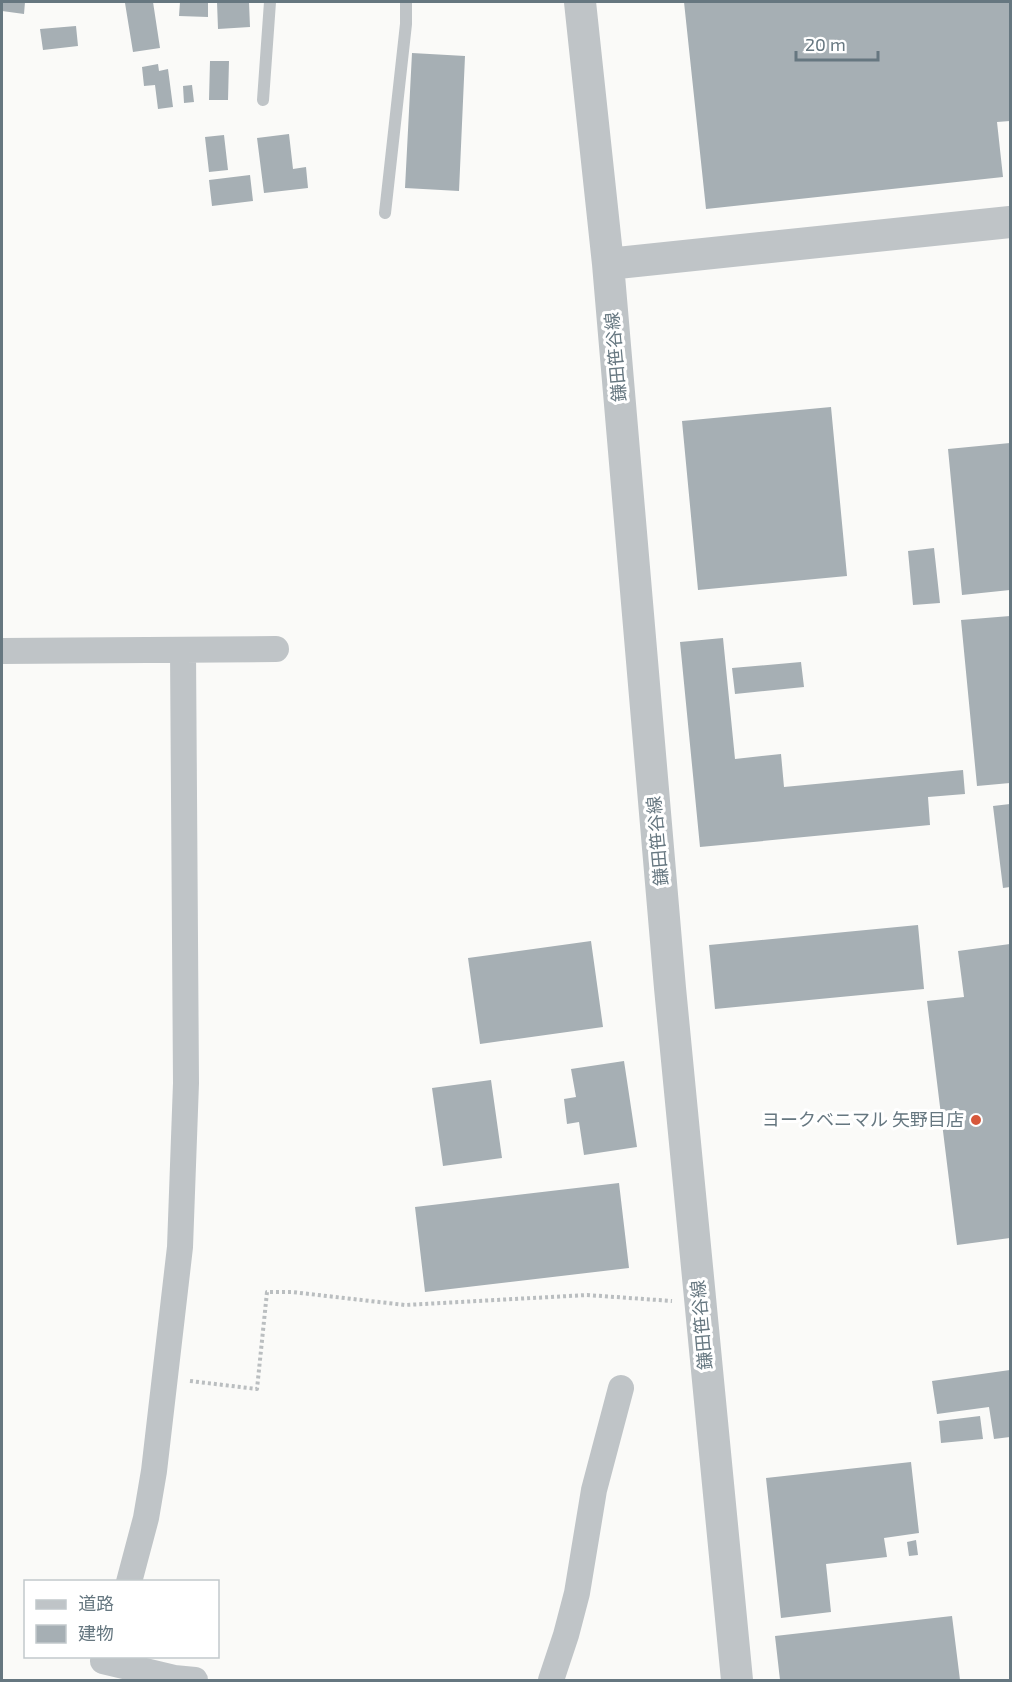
<svg xmlns="http://www.w3.org/2000/svg" width="1012" height="1682" font-family="'Exo 2','Noto Sans JP',sans-serif">
<style>
.building{fill:#a6afb4}
.lines{fill:none;stroke-linecap:round;stroke-linejoin:round}
.path{stroke:#babec0;stroke-width:4;stroke-dasharray:3 3;stroke-linecap:butt}
.service{stroke:#bfc4c7;stroke-width:12}
.minor{stroke:#bfc4c7;stroke-width:26}
.tertiary{stroke:#bfc4c7;stroke-width:32}
.poi-dot{fill:#d7583b;stroke:#fff;stroke-width:2}
.labels{text-anchor:middle;stroke-width:6;stroke-linejoin:round;paint-order:stroke}
.street-label{font-size:18px;fill:#667780;stroke:#fff}
.poi-label{font-size:18px;fill:#667780;stroke:#fff;text-anchor:end}
</style>
<rect width="100%" height="100%" fill="#fafaf8"/>
<!-- building -->
<path class="building" d="M2,2H25L24,14L2,11Z
M135,2H153L160,48L133,52L125,3Z
M180,2H208V17L179,16Z
M217,2H249L250,27L218,29Z
M684,2H1010V121L997,122L1003,177L706,209Z
M76,26L78,46L43,50L40,29Z
M412,53L465,56L459,191L405,188Z
M210,61H229L228,100H209Z
M158,64L159,71L168,69L173,107L158,109L155,85L144,86L142,67Z
M192,85L194,102L184,103L183,86Z
M289,134L293,169L306,167L308,188L264,193L257,138Z
M224,135L228,170L209,172L205,137Z
M250,175L253,201L212,206L209,180Z
M831,407L847,576L698,590L682,421Z
M1010,443V590L962,595L948,449Z
M934,548L940,603L913,605L908,551Z
M1010,616V783L977,786L961,620Z
M723,638L735,759L781,754L784,787L963,770L965,794L928,797L930,825L700,847L680,642Z
M801,662L804,687L735,694L732,668Z
M1010,804V887L1003,888L993,806Z
M918,925L924,989L715,1009L709,945Z
M591,941L603,1027L480,1044L468,958Z
M1010,944V1238L957,1245L927,1001L964,997L958,951Z
M624,1061L637,1147L584,1155L579,1122L567,1124L564,1099L576,1097L571,1069Z
M491,1080L502,1158L443,1166L432,1088Z
M619,1183L629,1268L425,1292L415,1207Z
M1010,1370V1437L994,1439L989,1407L937,1414L932,1381Z
M980,1416L983,1439L941,1443L939,1421Z
M911,1462L919,1533L884,1538L887,1557L826,1564L831,1612L781,1618L766,1478Z
M916,1540L918,1555L909,1556L907,1542Z
M952,1616L960,1680H780L775,1636Z"/>
<g class="lines">
<!-- path -->
<path class="path" d="M190,1381L257,1389L267,1292H292L405,1305L587,1295L672,1301"/>
<!-- service -->
<path class="service" d="M263,100L270,2
M385,213L406,24V2"/>
<!-- minor -->
<path class="minor" d="M2,651L276,649
M129,1582L146,1518L154,1471L180,1247L186,1083L183,650
M103,1661L174,1678L195,1680
M551,1680L566,1635L577,1593L594,1490L621,1388"/>
<!-- tertiary -->
<path class="tertiary" d="M580,2L608,264L670,988L737,1680
M608,264L1010,222"/>
</g>
<!-- markers -->
<circle class="poi-dot" cx="976" cy="1120" r="6"/>
<g class="labels">
<!-- street labels -->
<g class="street-label">
<text transform="translate(616 357) rotate(-95)" y="6">鎌田笹谷線</text>
<text transform="translate(658 841) rotate(-95)" y="6">鎌田笹谷線</text>
<text transform="translate(702 1325) rotate(-95)" y="6">鎌田笹谷線</text>
</g>
<!-- poi labels -->
<g class="poi-label">
<text x="964" y="1126">ヨークベニマル 矢野目店</text>
</g>
</g>
<!-- border -->
<rect width="1012" height="1682" fill="none" stroke="#667780" stroke-width="6"/>
<!-- legend -->
<rect x="24" y="1580" width="195" height="78" fill="#ffffff" stroke="#c2c9cc" stroke-width="1.5"/>
<rect x="36" y="1600" width="30" height="9" fill="#bfc4c7" stroke="#c2c9cc" stroke-width="1.5"/>
<text x="78" y="1610" font-size="18" fill="#667780">道路</text>
<rect x="36" y="1625" width="30" height="18" fill="#a6afb4" stroke="#c2c9cc" stroke-width="1.5"/>
<text x="78" y="1640" font-size="18" fill="#667780">建物</text>
<!-- scale -->
<path d="M796 51v9h82v-9" fill="none" stroke="#667780" stroke-width="3"/>
<text x="805" y="51" font-size="18" fill="#667780" stroke="#ffffff" stroke-width="4.5" paint-order="stroke">20 m</text>
</svg>
